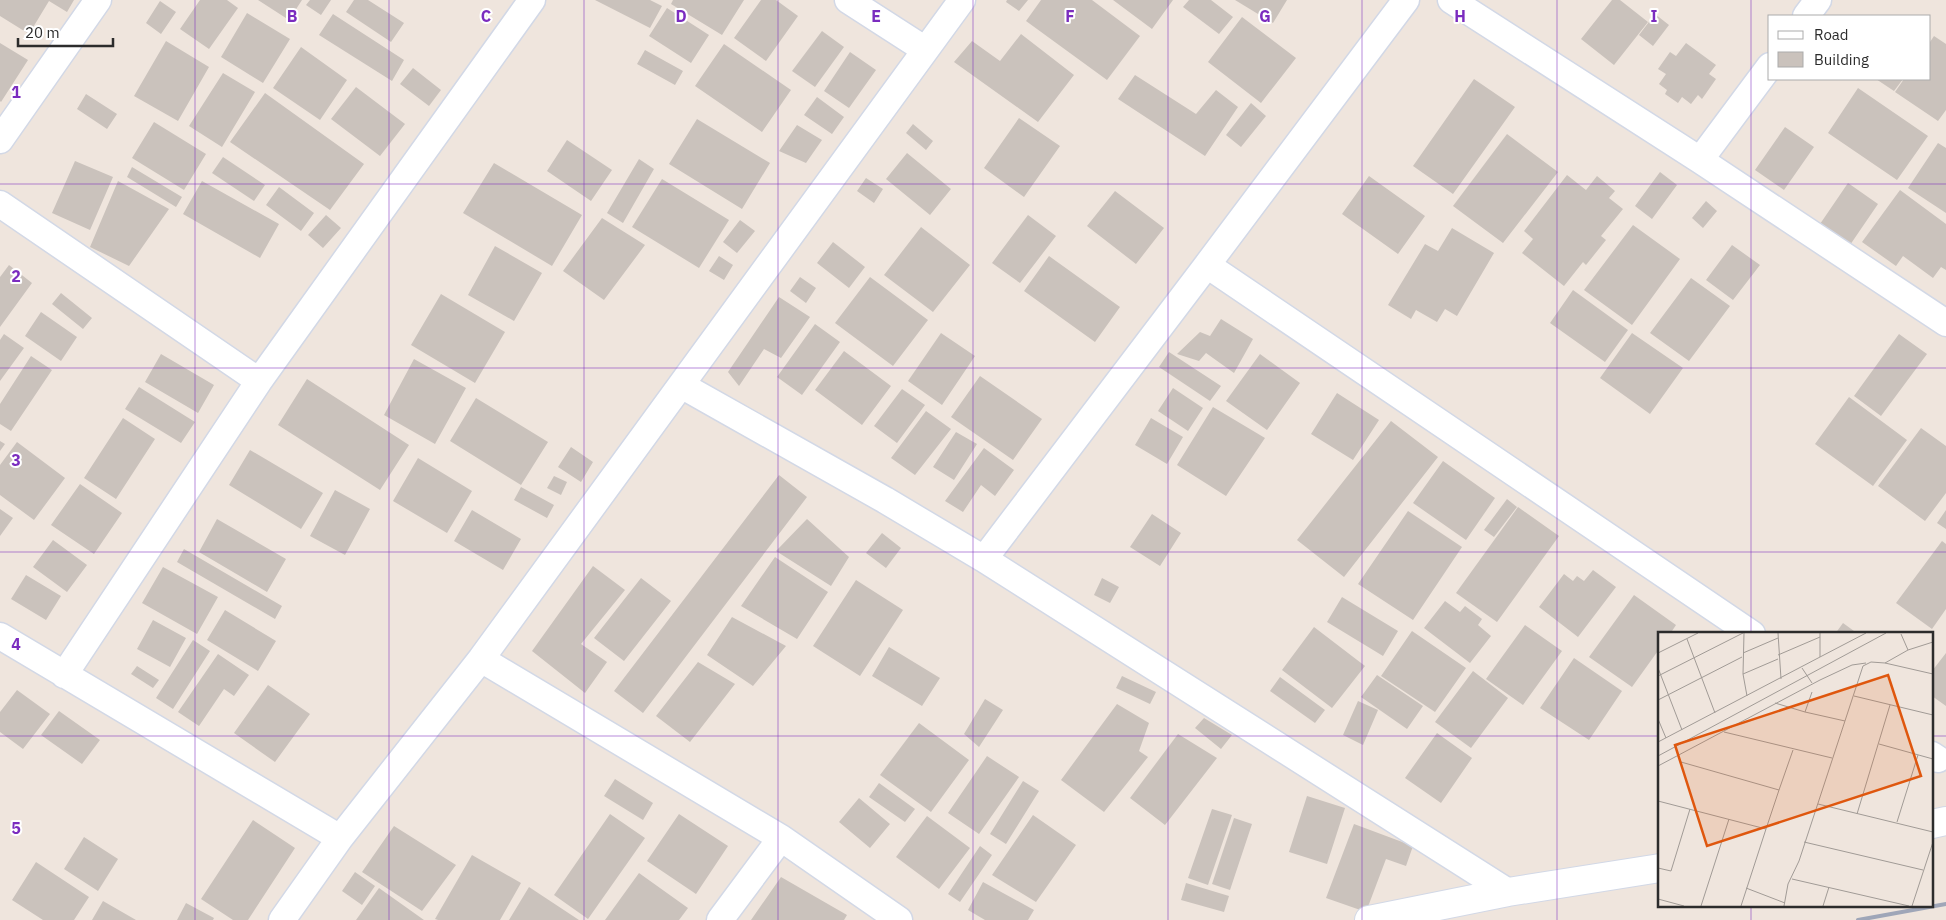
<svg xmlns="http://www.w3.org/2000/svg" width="1946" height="920" font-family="'IBM Plex Sans',sans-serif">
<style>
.building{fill:#cac2bc}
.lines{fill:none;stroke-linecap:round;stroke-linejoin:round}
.street-casing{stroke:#d2d8e6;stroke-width:29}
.secondary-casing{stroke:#d2d8e6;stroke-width:30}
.street{stroke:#fff;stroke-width:26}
.secondary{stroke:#fff;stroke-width:28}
.rail{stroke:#9fa6b8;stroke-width:4}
.grid{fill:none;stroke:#7b2cbf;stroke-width:1;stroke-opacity:0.55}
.inset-road{fill:none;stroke:#a19b96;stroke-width:1}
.view{fill:#df570e;fill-opacity:0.15;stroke:#df570e;stroke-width:2.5}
.inset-edge{fill:none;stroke:#2c2c2c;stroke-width:2.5}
.grid-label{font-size:16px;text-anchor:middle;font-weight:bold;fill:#7b2cbf;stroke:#fff;stroke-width:4;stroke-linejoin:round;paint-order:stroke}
</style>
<rect width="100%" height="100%" fill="#efe5dd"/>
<!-- building -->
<path class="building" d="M0,0H74L67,12L49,1L29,34L0,16Z
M200,0H227L238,8L209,49L180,29Z
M258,0H302L289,20Z
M310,0H331L321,15L306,5Z
M354,0H368L404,23L391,42L346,12Z
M595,0H650L662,6L650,28Z
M673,0H744L722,35L671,4Z
M761,0H776L798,16L766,61L734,38Z
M1007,0H1028L1019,11L1006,2Z
M1041,0H1092L1140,36L1107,80L1026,21Z
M1113,0H1173L1152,29Z
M1189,0H1211L1233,17L1219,34L1183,7Z
M1235,0H1287L1273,23Z
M1612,0H1620L1648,22L1614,65L1581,39Z
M160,1L176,12L161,34L146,23Z
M667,8L709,35L691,63L649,36Z
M247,13L290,39L263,83L221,57Z
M333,14L404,60L392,81L319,35Z
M1655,14L1669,25L1653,46L1639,35Z
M1242,17L1296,58L1261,103L1208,62Z
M822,31L844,47L815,87L792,71Z
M1021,34L1074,75L1038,122L954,62L972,41L1000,61Z
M1934,36L1946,44V110L1938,121L1895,92L1904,79H1930V42Z
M166,41L209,67L178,121L134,96Z
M0,43L28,60L1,102L0,101Z
M1686,43L1716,65L1709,74L1716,79L1702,99L1698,95L1691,104L1682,97L1678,103L1665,94L1667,90L1659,84L1666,74L1658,69L1670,52L1676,56Z
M724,44L791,90L762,132L695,86Z
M301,47L347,80L320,120L273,88Z
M645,50L683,71L675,85L637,64Z
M850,52L876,70L849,108L824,91Z
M413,68L441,90L429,106L400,84Z
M223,73L255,92L222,147L189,126Z
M1135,75L1196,114L1216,90L1238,107L1205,156L1118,99Z
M1474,79L1515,107L1453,194L1413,166Z
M1876,79H1903L1894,91Z
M356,87L405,124L380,156L331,119Z
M1858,88L1928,136L1897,180L1828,133Z
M265,93L364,164L330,210L230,142Z
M86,94L117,114L107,129L77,109Z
M817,97L844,117L832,134L804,115Z
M1251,103L1266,116L1241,147L1226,135Z
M1019,118L1060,146L1024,197L984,168Z
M697,119L770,163L742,209L669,164Z
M154,122L206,154L184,190L132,158Z
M913,124L933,141L926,150L906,133Z
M797,125L822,140L806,163L779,151Z
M1785,127L1814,147L1784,190L1755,170Z
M1507,134L1558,172L1503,243L1453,206Z
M567,140L612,170L591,201L547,171Z
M1938,143L1946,148V213L1908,188Z
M907,153L951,189L930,215L886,179Z
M223,157L265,185L254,201L212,173Z
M639,159L654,169L623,223L607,213Z
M75,161L113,177L90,230L52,213Z
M494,163L582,215L552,266L463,213Z
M132,167L182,197L176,207L127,177Z
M1660,172L1677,185L1652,219L1635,206Z
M1567,175L1586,190L1597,176L1615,191L1609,198L1623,209L1601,236L1606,240L1586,265L1583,262L1564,286L1522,253L1533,239L1524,231Z
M1369,176L1425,216L1398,254L1342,214Z
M866,178L883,189L874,203L857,191Z
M662,179L729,220L699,268L632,227Z
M118,181L169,209L129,266L90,247Z
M202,181L279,224L260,258L183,214Z
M1848,183L1878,204L1850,245L1820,224Z
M279,187L314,213L301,231L266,205Z
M1900,190L1946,224V270L1941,267L1933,278L1903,256L1896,266L1862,242Z
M1115,191L1164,228L1136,264L1087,226Z
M1706,201L1717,211L1703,228L1692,218Z
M326,215L341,228L323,248L308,235Z
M1028,215L1056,236L1020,283L992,263Z
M602,218L645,245L604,300L563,271Z
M740,220L755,231L737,253L723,242Z
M1633,225L1680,259L1632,325L1584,290Z
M921,227L970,265L933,312L884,275Z
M1452,228L1494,253L1457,316L1445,309L1437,322L1416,310L1411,319L1388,305L1425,244L1438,251Z
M833,242L865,267L849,288L817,263Z
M1732,245L1760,265L1733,300L1706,280Z
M495,246L542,273L514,321L468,295Z
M719,256L733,265L724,280L709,271Z
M1049,256L1120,307L1095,342L1024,291Z
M9,265L32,283L0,327V277Z
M800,277L816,288L806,303L790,291Z
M870,277L928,320L893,366L835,323Z
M1691,278L1730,306L1689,361L1650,333Z
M1573,290L1628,330L1605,362L1550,323Z
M61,293L92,318L83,329L52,304Z
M441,294L505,332L475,383L411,345Z
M779,297L810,317L781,358L764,349L739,386L728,372Z
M41,312L77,337L61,361L25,336Z
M1221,319L1253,339L1234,373L1206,353L1199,361L1177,354L1200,332L1210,336Z
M815,324L840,342L802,395L777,377Z
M941,333L975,356L942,405L908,381Z
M1632,333L1683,368L1650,414L1600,378Z
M4,334L24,348L0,381V340Z
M1899,334L1927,354L1881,416L1854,396Z
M844,351L891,386L862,425L815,390Z
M1169,352L1221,386L1210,401L1159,367Z
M161,354L214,385L198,413L145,382Z
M1260,354L1300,383L1267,430L1226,401Z
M31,356L52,370L11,431L0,424V404Z
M414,359L466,388L435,444L384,415Z
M980,376L1042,419L1013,460L951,417Z
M307,379L409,445L380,490L278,425Z
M139,387L195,422L181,443L125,409Z
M1173,388L1203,408L1188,431L1158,411Z
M902,389L925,405L897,443L874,426Z
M1337,393L1379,420L1353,460L1311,434Z
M1849,397L1907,440L1873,486L1815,444Z
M476,398L548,442L521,485L450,441Z
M1213,407L1265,438L1226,496L1177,465Z
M926,411L951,429L915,475L891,458Z
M123,418L155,439L116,499L84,478Z
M1151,418L1183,437L1167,464L1135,445Z
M1391,421L1438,457L1344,577L1297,540Z
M1921,428L1946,446V493L1925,521L1878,486Z
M956,432L977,444L954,480L933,467Z
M0,441L5,444L0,451Z
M17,442L65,478L34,520L0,495V465Z
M571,447L593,462L581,482L558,467Z
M984,448L1014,470L995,496L981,485L963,512L945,501Z
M250,450L323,493L301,529L229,485Z
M418,458L472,491L447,533L393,501Z
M1443,461L1495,498L1466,540L1413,503Z
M779,475L807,497L643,713L614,691Z
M554,476L567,482L561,495L547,488Z
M80,484L122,513L94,554L51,525Z
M521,487L554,505L547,518L514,500Z
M335,490L370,509L345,555L310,536Z
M1507,499L1517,507L1494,537L1484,530Z
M1518,507L1559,536L1497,622L1456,593Z
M0,509L13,518L0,536Z
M472,510L521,539L503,570L454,541Z
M1946,510V529L1937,523Z
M1408,511L1462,547L1413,620L1358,584Z
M1152,514L1181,533L1160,566L1130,547Z
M217,519L286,559L267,592L199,552Z
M807,519L849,557L831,586L776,551Z
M882,533L901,548L886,568L866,553Z
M53,540L87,565L67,592L33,567Z
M1942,541L1946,544V609L1932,629L1896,603Z
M184,549L282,606L275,619L177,562Z
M775,557L828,592L797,639L741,606Z
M593,566L625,590L581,644L607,662L585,693L532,651Z
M163,567L218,597L197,634L142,603Z
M1593,570L1616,587L1578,637L1539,607L1564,574L1573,581L1577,576L1584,581Z
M26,575L61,596L46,620L11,599Z
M641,578L671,601L624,661L594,638Z
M1102,578L1119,587L1110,603L1094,595Z
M856,580L903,610L860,676L813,646Z
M1634,595L1676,625L1670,634H1660V648L1632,687L1589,657Z
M1342,597L1398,631L1383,656L1327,622Z
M1445,601L1460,612L1465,606L1482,619L1478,625L1491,636L1470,663L1424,628Z
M225,610L276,641L258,671L207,640Z
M732,617L786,646L753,686L707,655Z
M153,620L186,638L170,667L137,649Z
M1843,623L1854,631L1852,634H1835Z
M1525,625L1562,651L1523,705L1486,679Z
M1314,627L1365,666L1332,708L1282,670Z
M1412,631L1466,668L1435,712L1381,676Z
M193,640L210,651L173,709L156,698Z
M889,647L940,678L922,706L872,676Z
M1946,653V706L1932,696V671Z
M218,654L249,675L234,696L224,689L199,726L178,712Z
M1574,658L1622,691L1589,740L1540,708Z
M698,662L735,684L690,742L656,716Z
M137,666L159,680L153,688L131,674Z
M1473,671L1508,698L1471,748L1435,722Z
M1377,675L1423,706L1407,729L1361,697Z
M1122,676L1156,692L1150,704L1116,688Z
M1280,677L1325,710L1315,723L1270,691Z
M268,685L310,714L275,762L234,733Z
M17,690L50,714L23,749L0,732V712Z
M985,699L1003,710L979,747L964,734Z
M1358,701L1378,710L1363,745L1343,735Z
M1117,704L1149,723L1139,751L1148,757L1104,812L1061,780Z
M59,711L100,740L82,764L41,735Z
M1204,718L1232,735L1221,749L1195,728Z
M919,723L969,760L931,812L880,775Z
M1437,733L1472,758L1441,803L1405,778Z
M1178,734L1217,758L1165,825L1130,798Z
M987,756L1019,777L979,834L948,813Z
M615,779L653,803L643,820L604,796Z
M1023,781L1039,791L1006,844L990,834Z
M879,783L915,809L905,822L869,797Z
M1307,796L1345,808L1327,864L1289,852Z
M859,798L890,824L870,848L839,822Z
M1212,809L1232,815L1208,885L1188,878Z
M610,814L645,838L588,919L554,895Z
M679,814L728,846L696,894L647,861Z
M1033,815L1076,845L1036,902L992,875Z
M927,816L970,848L939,889L896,857Z
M1234,818L1252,824L1230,890L1212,884Z
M253,820L295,848L248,920H233L201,899Z
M1354,824L1413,846L1406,866L1386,859L1366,912L1326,898Z
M394,826L456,865L422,911L362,872Z
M84,837L118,859L98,891L64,869Z
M980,846L992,855L960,902L948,894Z
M472,855L521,883L500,920H438L435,919Z
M36,862L89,897L74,920H43L12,900Z
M355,872L375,886L362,905L342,891Z
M639,873L688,908L679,920H605Z
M781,877L847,915L844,920H751Z
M983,882L1034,910L1028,920H985L968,910Z
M1186,883L1229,896L1224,912L1181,900Z
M529,887L579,920H509Z
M379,888L424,920H356Z
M103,901L136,920H92Z
M186,903L214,918L213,920H177Z"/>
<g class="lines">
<defs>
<path id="street" d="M848,0L924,49
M1451,0L1700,160L1946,323
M1806,16L1818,0
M0,140L98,0
M1700,160L1770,66
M0,204L259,381
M1207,265L1406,0
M681,385L885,500L984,559L1508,892
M984,559L1207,265L1752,634
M0,636L340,838
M481,659L781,838
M64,675L259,381L532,0
M1932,755L1938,759
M282,920L340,838L481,659L962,0
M720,920L781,838L899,920"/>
<path id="secondary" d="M1932,824L1946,821
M1369,920L1508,892L1660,868"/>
</defs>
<!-- street casing -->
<use href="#street" class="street-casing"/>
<!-- secondary casing -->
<use href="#secondary" class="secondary-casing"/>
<!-- street -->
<use href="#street" class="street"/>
<!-- secondary -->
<use href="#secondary" class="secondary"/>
<!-- rail -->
<path class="rail" d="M1858,920L1946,904"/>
</g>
<!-- grid -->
<path class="grid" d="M195,0V920M389,0V920M584,0V920M778,0V920M973,0V920M1168,0V920M1362,0V920M1557,0V920M1751,0V634M0,184H1946M0,368H1946M0,552H1946M0,736H1660M1932,736H1946M1751,906V920"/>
<!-- overview -->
<g transform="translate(1658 632)">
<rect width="275" height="275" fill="#efe5dd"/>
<path class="inset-road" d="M86,1L85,42L89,64M120,1L123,47M243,2L250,18M29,7L57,81M0,21L40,1M85,21L120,6M120,23L162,5M162,25L208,1M227,31L250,18L275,10M0,36L24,98M144,36L154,51M85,42L120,27M0,44L85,1M162,48L194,33L208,31M196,64L275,83M0,68L84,25M117,71L147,80L154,60M147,80L187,89M0,87L8,106M66,100L174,126M0,110L162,25V1M221,112L275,127M0,124L228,1M23,130L121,158L135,118M0,134L162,48M0,169L108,197L121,158M160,172L275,200M199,182L232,73M239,190L260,123M146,210L265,238M0,236L13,239L32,177M134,247L251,274M88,256L127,271M0,267L26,274M43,274L71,187M83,274L108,197M126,274L130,252L141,229L205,34L213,30L227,31L275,42M165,274L171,255M254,274L275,210"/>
<path class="view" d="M230,43L263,144L49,214L17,113Z"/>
<rect width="275" height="275" class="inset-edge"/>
</g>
<g class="grid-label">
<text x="292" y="22">B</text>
<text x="486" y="22">C</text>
<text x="681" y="22">D</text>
<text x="876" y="22">E</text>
<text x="1070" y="22">F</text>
<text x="1265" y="22">G</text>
<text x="1460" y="22">H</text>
<text x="1654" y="22">I</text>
<text x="16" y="98">1</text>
<text x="16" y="282">2</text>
<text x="16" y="466">3</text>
<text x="16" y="650">4</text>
<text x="16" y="834">5</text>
</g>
<!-- legend -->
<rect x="1768" y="15" width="162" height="65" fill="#ffffff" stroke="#ababab"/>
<rect x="1778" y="31" width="25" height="8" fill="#ffffff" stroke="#ababab"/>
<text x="1814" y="40" font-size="15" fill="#2c2c2c">Road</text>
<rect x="1778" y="52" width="25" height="15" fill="#cac2bc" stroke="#ababab"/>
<text x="1814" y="65" font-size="15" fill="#2c2c2c">Building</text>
<!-- scale -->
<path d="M18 38v8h95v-8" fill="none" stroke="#2c2c2c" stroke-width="2.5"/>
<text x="25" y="38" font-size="15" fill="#2c2c2c" stroke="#ffffff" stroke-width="4" paint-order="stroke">20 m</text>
</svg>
